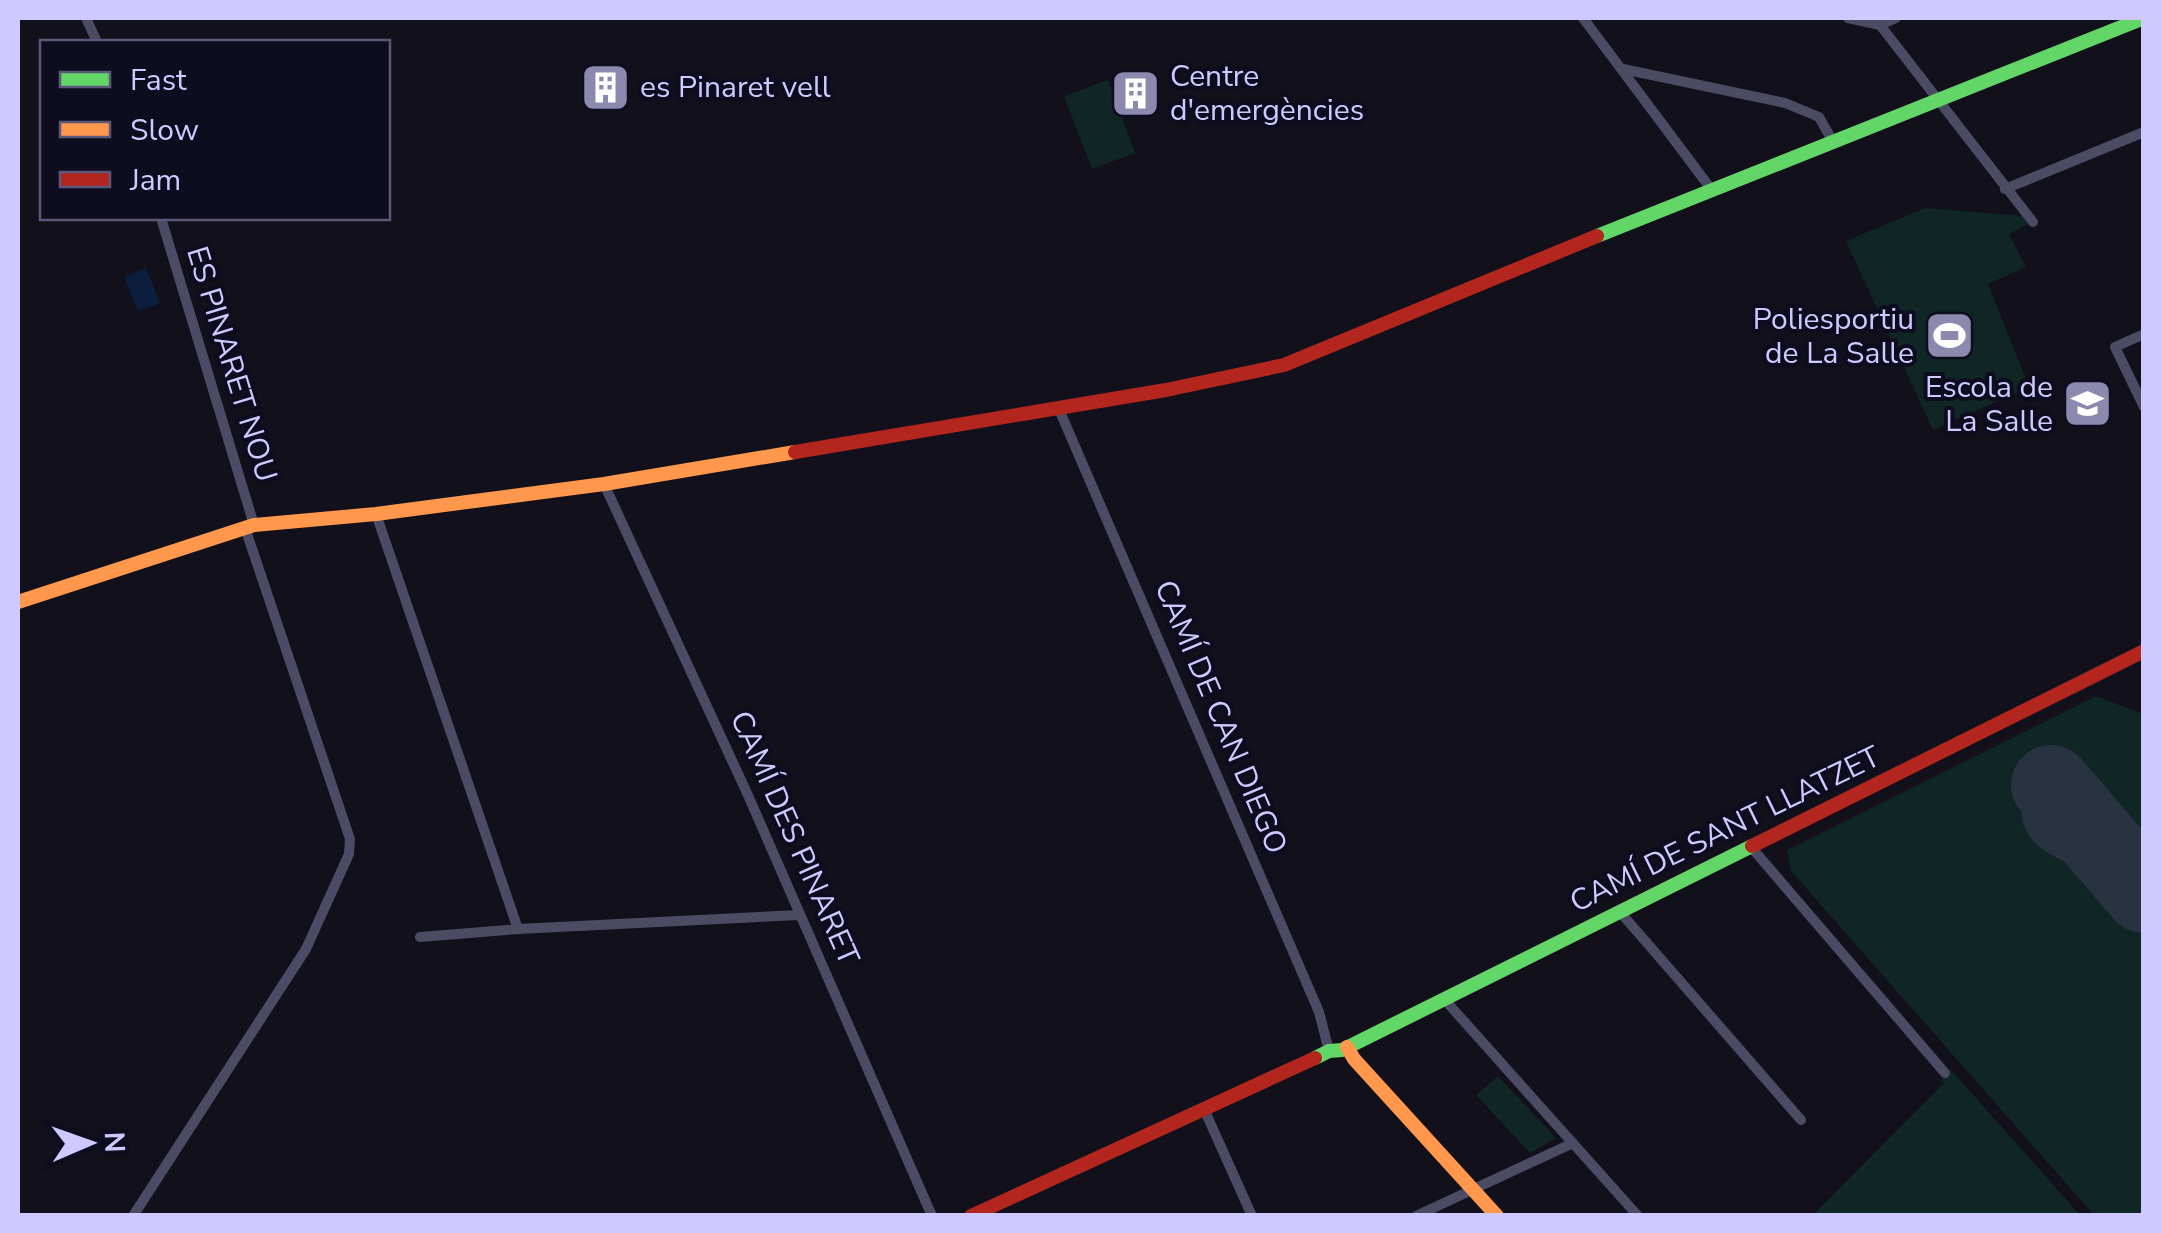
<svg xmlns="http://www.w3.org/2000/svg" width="2161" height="1233" font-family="'Nunito Sans',sans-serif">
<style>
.green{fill:#0f2625}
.water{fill:#0b1e3d}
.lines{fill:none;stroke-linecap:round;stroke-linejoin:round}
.taxiway{stroke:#283240;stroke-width:32}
.runway{stroke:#283240;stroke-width:80}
.street{stroke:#4b4b64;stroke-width:10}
.fast{stroke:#63d668;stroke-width:14}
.slow{stroke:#ff974d;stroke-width:14}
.jam{stroke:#b3261e;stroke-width:14}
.labels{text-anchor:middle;stroke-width:8;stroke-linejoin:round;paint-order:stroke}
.poi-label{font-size:30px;fill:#cecaff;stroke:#0e0c1f;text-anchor:start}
.street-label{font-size:30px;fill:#cecaff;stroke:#0e0c1f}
</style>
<rect width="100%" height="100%" fill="#12101b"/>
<!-- green -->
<path class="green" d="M1108,80L1135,153L1092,169L1064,96Z
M1925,208L2023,216L2028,224L2009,234L2026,267L1988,284L2029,387L1933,430L1846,241Z
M2096,696L2143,714V863L2063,770L2018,809L2058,854L2096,866L2143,922V1215H2094L1791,871L1787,850Z
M1951,1070L2080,1215L1812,1216L1944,1083L1941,1079Z
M1498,1076L1556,1138L1530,1153L1476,1095Z"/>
<!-- water -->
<path class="water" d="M146,268L160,303L138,311L124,277Z"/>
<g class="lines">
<!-- taxiway -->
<path class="taxiway" d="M2060,787L2080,798L2092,834L2121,869C2097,853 2018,841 2042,796Z"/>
<!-- runway -->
<path class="runway" d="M2051,785L2144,893"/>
<!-- street -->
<path class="street" d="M86,18L97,42
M1583,18L1711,189
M1848,18L1880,25L2033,222
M1880,25L1896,18
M1623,69L1785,103L1819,117L1832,140
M2005,189L2144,132
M161,218L254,525
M2144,334L2115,347L2144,407
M1058,407L1319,1012L1329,1051
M604,484L747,793L932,1216
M376,514L518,929L799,915
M1751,847L1945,1073
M1620,912L1801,1120
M420,937L518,929
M1444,999L1638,1216
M1204,1109L1252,1216
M133,1216L306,949L349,854L350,839L245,528
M1416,1216L1573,1143"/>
<!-- fast -->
<path class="fast" d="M1597,236L2144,18
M1315,1058L1329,1051L1342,1050L1752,846"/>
<!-- slow -->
<path class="slow" d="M18,602L254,525L376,514L604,484L795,452
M1347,1047L1354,1059L1497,1216"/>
<!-- jam -->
<path class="jam" d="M795,452L1166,390L1284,365L1597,236
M1752,846L2144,651
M971,1216L1315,1058"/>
</g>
<!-- icons -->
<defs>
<symbol id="building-square" viewBox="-11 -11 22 22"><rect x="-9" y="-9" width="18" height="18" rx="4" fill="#8c89af" stroke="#0e0c1f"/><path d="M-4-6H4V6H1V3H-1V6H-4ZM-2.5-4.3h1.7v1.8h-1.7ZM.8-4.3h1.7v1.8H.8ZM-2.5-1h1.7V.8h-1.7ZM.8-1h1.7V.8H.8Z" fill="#fff"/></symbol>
<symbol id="stadium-square" viewBox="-11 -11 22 22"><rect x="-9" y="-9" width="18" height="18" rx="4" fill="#8c89af" stroke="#0e0c1f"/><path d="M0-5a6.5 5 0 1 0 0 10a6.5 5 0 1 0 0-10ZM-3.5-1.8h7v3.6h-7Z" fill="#fff"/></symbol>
<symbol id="school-square" viewBox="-11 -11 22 22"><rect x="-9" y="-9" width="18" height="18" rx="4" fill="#8c89af" stroke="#0e0c1f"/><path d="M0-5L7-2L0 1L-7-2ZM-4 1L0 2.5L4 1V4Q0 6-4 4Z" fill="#fff"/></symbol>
</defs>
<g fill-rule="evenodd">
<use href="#building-square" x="578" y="60" width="55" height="55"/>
<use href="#building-square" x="1108" y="66" width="55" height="55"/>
<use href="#stadium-square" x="1922" y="308" width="55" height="55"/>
<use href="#school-square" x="2060" y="376" width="55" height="55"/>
</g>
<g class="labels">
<!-- poi labels -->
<g class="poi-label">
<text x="1170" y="86">Centre<tspan x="1170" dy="34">d'emergències</tspan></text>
<text x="640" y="97">es Pinaret vell</text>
<text x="1914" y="329" text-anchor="end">Poliesportiu<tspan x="1914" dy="34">de La Salle</tspan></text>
<text x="2053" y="397" text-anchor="end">Escola de<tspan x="2053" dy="34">La Salle</tspan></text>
</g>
<!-- street labels -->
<g class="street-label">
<text transform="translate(232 364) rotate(73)" y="10">ES PINARET NOU</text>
<text transform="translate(1221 717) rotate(67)" y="10">CAMÍ DE CAN DIEGO</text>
<text transform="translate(1725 829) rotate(-26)" y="10">CAMÍ DE SANT LLATZET</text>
<text transform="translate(795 838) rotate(66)" y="10">CAMÍ DES PINARET</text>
</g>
</g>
<!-- border -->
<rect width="2161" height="1233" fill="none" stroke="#cecaff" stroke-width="40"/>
<!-- legend -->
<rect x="40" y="40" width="350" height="180" fill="#0e0c1f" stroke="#5b5879" stroke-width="2.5"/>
<rect x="60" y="72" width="50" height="15" fill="#63d668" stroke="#5b5879" stroke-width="2.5"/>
<text x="130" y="90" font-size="30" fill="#cecaff">Fast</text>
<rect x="60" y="122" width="50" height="15" fill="#ff974d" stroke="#5b5879" stroke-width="2.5"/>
<text x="130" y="140" font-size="30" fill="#cecaff">Slow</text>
<rect x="60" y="172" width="50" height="15" fill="#b3261e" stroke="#5b5879" stroke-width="2.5"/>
<text x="130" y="190" font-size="30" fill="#cecaff">Jam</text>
<!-- north arrow -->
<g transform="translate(90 1143) rotate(88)" stroke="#0e0c1f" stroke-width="8" paint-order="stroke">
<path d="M0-8L18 38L0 25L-18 38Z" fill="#cecaff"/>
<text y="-15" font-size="28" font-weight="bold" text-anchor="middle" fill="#cecaff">N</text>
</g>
</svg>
